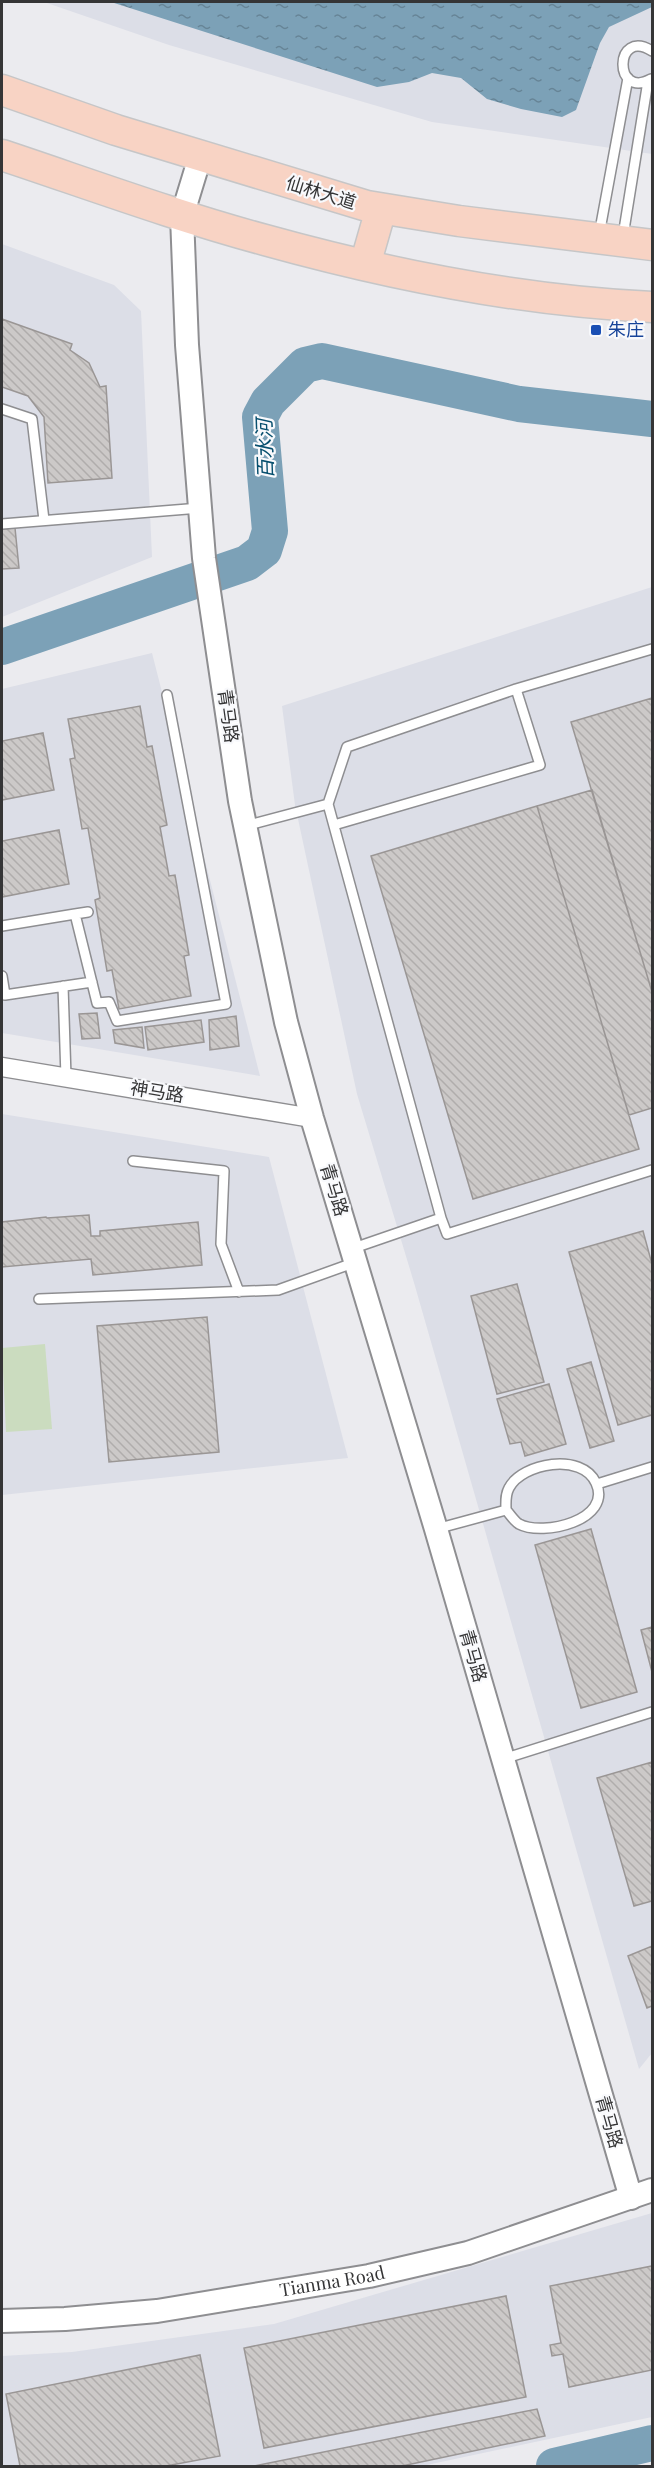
<svg xmlns="http://www.w3.org/2000/svg" width="654" height="2468" font-family="'Playfair Display','Noto Sans SC',serif">
<style>
.built{fill:#dcdee7}
.pitch{fill:#cbdcbf}
.water{fill:url(#water-ripples)}
.lines{fill:none;stroke-linecap:round;stroke-linejoin:round}
.river{stroke:#7ca1b7;stroke-width:36}
.building{fill:url(#building-back-hatch);stroke:#9a9695;stroke-width:1.5}
.service-casing{stroke:#8e8e91;stroke-width:12}
.minor-casing{stroke:#8e8e91;stroke-width:21}
.tertiary-casing{stroke:#8e8e91;stroke-width:26}
.primary-casing{stroke:#c6c6c7;stroke-width:33}
.service{stroke:#fff;stroke-width:9}
.minor{stroke:#fff;stroke-width:18}
.tertiary{stroke:#fff;stroke-width:22}
.primary{stroke:#f8d3c4;stroke-width:30}
.transit-dot{fill:#1a4fb4;stroke:#f8f9fc;stroke-width:2}
.labels{text-anchor:middle;stroke-width:4.5;stroke-linejoin:round;paint-order:stroke}
.street-label{font-size:18px;fill:#353536;stroke:#f8f9fc}
.transit-label{font-size:18px;fill:#164399;stroke:#f8f9fc;text-anchor:start}
.water-label{font-size:20px;font-style:italic;fill:#074f6e;stroke:#f8f9fc}
</style>
<defs>
<pattern id="water-ripples" width="26" height="14" patternUnits="userSpaceOnUse" patternTransform="scale(1.5)"><rect width="26" height="14" fill="#7ca1b7"/><path d="M2 4q2-2 4 0t4 0M15 11q2-2 4 0t4 0" fill="none" stroke="#668496"/></pattern>
<pattern id="building-back-hatch" width="6" height="6" patternUnits="userSpaceOnUse" patternTransform="scale(1.5)"><rect width="6" height="6" fill="#ccc9c8"/><path d="M-1 5l2 2M0 0l6 6M5-1l2 2" fill="none" stroke="#b0adac"/></pattern>
</defs>
<rect width="100%" height="100%" fill="#ebebef"/>
<!-- built -->
<path class="built" d="M44,2H652V154L432,122L169,45Z
M2,244L114,285L141,311L152,557L2,617Z
M652,587V2053L639,2069L415,1286L357,1094L295,805L282,706Z
M152,653L260,1076L2,1033V689Z
M2,1114L269,1157L348,1458L2,1495Z
M652,2213V2417L422,2466H2V2356L72,2352L274,2324Z"/>
<!-- pitch -->
<path class="pitch" d="M45,1344L52,1429L6,1432L2,1348Z"/>
<!-- water -->
<path class="water" d="M111,2H652V7L609,27L600,43L576,110L562,117L521,109L487,99L461,78L432,73L409,82L377,87Z"/>
<g class="lines">
<!-- river -->
<path class="river" d="M2,647L247,563L264,550L270,531L260,417L268,402L305,365L322,361L519,404L652,419
M554,2466L652,2443"/>
</g>
<!-- building -->
<path class="building" d="M2,319L72,344L70,350L89,363L100,387L106,386L112,478L48,483L44,417L28,396L2,387Z
M15,528L19,568L2,569V529Z
M652,698V992L571,722Z
M140,706L147,747L152,746L167,825L160,827L169,876L175,875L189,955L184,956L191,996L119,1009L112,970L107,971L95,900L100,898L88,828L82,829L70,759L75,758L68,719Z
M43,733L54,790L2,800V741Z
M592,790L652,992V1108L629,1115L537,806Z
M537,806L639,1149L473,1199L371,856Z
M59,830L69,884L2,897V841Z
M97,1013L100,1038L82,1039L79,1014Z
M236,1016L239,1046L210,1050L209,1020Z
M201,1020L204,1042L148,1050L145,1027Z
M142,1027L144,1048L115,1043L113,1030Z
M89,1215L91,1236H100V1231L198,1222L202,1265L93,1275L91,1259L2,1267V1222L46,1217L47,1218Z
M643,1231L652,1264V1415L618,1425L569,1252Z
M517,1284L544,1382L497,1394L471,1296Z
M207,1317L219,1452L109,1462L97,1326Z
M591,1362L614,1441L590,1448L567,1369Z
M549,1384L566,1444L525,1456L521,1442L510,1444L497,1399Z
M591,1529L637,1692L581,1708L535,1545Z
M652,1627V1672L641,1630Z
M652,1762V1901L634,1906L597,1778Z
M652,1946V2006L647,2008L628,1956Z
M652,2266V2370L569,2387L563,2354L552,2356L550,2345L561,2343L550,2286Z
M506,2296L526,2397L264,2448L244,2348Z
M200,2355L220,2456L166,2466H20L6,2394Z
M537,2409L545,2436L402,2466H254Z"/>
<g class="lines">
<defs>
<path id="service" d="M651,79C613,100 614,27 652,51
M599,235L628,78
M623,236L648,81
M2,409L32,419L44,520
M2,524L200,508
M328,804L441,1218
M334,825L540,765L516,689
M245,826L328,804L347,747L516,689L652,649
M88,912L75,914L97,1003L109,1002L117,1021L226,1004L167,695
M2,926L75,914
M2,976L5,995L92,982
M63,986L66,1077
M133,1161L224,1171L221,1244L239,1292
M351,1249L441,1218L447,1234L652,1170
M39,1299L278,1290L356,1262
M597,1484L652,1467
M436,1529L506,1510C510,1514 514,1521 519,1524C543,1537 613,1520 596,1483C582,1452 522,1463 509,1488C505,1495 506,1502 506,1510
M503,1759L652,1712"/>
<path id="minor" d="M2,1067L312,1118"/>
<g id="tertiary">
<path d="M200,157L182,216L187,345L204,558L240,801L286,1022L312,1118L436,1529L631,2198"/>
<path id="s1" d="M2,2321L65,2319L157,2311L369,2276L468,2253L652,2190"/>
</g>
<path id="primary" d="M2,90L116,130L367,206L459,221L652,245
M2,155C89,184 176,216 265,240C391,275 522,301 652,307
M365,265L381,209"/>
</defs>
<!-- service casing -->
<use href="#service" class="service-casing"/>
<!-- minor casing -->
<use href="#minor" class="minor-casing"/>
<!-- tertiary casing -->
<use href="#tertiary" class="tertiary-casing"/>
<!-- primary casing -->
<use href="#primary" class="primary-casing"/>
<!-- service -->
<use href="#service" class="service"/>
<!-- minor -->
<use href="#minor" class="minor"/>
<!-- tertiary -->
<use href="#tertiary" class="tertiary"/>
<!-- primary -->
<use href="#primary" class="primary"/>
</g>
<!-- markers -->
<rect class="transit-dot" x="590" y="324" width="12" height="12" rx="3"/>
<g class="labels">
<!-- street labels -->
<g class="street-label">
<text transform="translate(321 193) rotate(17)" y="6">仙林大道</text>
<text transform="translate(228 716) rotate(82)" y="6">青马路</text>
<text transform="translate(157 1092) rotate(9)" y="6">神马路</text>
<text transform="translate(334 1190) rotate(73)" y="6">青马路</text>
<text transform="translate(473 1656) rotate(74)" y="6">青马路</text>
<text transform="translate(609 2122) rotate(74)" y="6">青马路</text>
<text dy="6" stroke="none"><textPath href="#s1" startOffset="333">Tianma Road</textPath></text>
</g>
<!-- transit labels -->
<g class="transit-label">
<text x="608" y="336">朱庄</text>
</g>
<!-- water labels -->
<g class="water-label">
<text transform="translate(265 449) rotate(-92)" y="7">百水河</text>
</g>
</g>
<!-- border -->
<rect width="654" height="2468" fill="none" stroke="#353536" stroke-width="6"/>
</svg>
